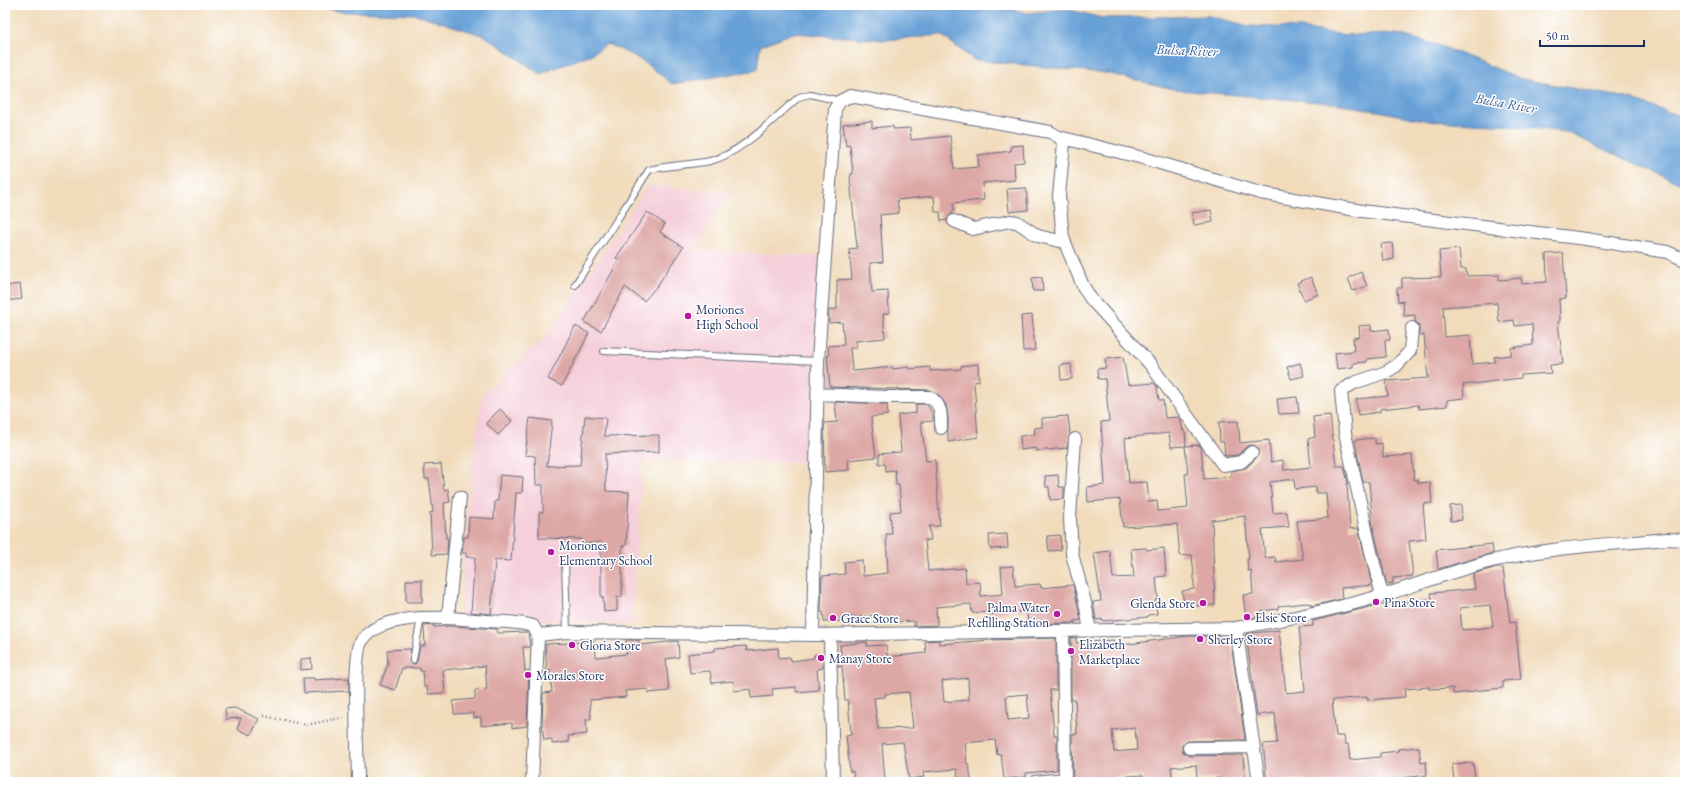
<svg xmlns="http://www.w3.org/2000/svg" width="1690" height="787" font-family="'EB Garamond',serif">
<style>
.built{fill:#f5cfd9}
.water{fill:#67a1d7;stroke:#41689a}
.building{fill:#dda7a5;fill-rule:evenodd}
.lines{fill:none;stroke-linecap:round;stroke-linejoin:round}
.service-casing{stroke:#666b7f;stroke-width:8}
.minor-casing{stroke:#666b7f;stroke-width:14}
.path{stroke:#666b7f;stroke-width:2.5;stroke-dasharray:1 3;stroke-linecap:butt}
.service{stroke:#fff;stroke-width:6}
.minor{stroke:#fff;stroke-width:12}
.poi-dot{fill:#b5179e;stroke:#fff;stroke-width:1.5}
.labels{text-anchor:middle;stroke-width:3;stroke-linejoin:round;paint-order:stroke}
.poi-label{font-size:13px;fill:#1b2f5e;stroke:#fff;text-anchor:start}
.water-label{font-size:14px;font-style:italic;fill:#395d8e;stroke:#fff}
</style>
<rect width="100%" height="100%" fill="#fff"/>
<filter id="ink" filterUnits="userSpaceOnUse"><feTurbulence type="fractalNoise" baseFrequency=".025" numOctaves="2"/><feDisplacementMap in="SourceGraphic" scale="8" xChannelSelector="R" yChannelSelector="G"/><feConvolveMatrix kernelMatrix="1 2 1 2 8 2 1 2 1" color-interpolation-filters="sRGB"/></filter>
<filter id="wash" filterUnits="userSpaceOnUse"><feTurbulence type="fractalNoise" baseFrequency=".012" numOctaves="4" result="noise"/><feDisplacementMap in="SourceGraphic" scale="16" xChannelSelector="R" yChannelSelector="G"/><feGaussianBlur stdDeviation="0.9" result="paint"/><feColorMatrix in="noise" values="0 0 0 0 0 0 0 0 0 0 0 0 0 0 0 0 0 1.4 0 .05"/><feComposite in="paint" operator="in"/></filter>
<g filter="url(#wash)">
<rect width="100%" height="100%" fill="#f1dbbb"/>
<!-- built -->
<path class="built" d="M648,185L730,193L693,250L820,256L809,462L643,461L632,625L461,615L463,567L472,461L482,395L548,334Z"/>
<!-- water -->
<path class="water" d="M282,5H897L917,10L965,6L1003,7L1027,13L1066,9L1102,18L1209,16L1249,26L1301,28L1344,35L1397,34L1438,45L1522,79L1627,98L1685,118V186L1566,132L1496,124L1429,121L1341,104L1177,90L1106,73L974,60L941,35L884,40L793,33L760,46L757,70L672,84C649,65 636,55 607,44L592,54L540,74L485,36L415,14L346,12Z"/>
<g id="blocks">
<!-- building -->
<path class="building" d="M872,121V128L893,126V129L910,128L911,140L950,136L954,169L979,167L978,155L1011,151V146L1023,145L1024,162L1014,163L1015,180L983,183L984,200L953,203L954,210L947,220L941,221L940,212H935L934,196L897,200L899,213L880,215L883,262L870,263L872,292L888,291L889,313L883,314L885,338L856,341V348H850L852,370L854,371L892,367L893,369L909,367V369L930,367V371L961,369V366L978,364L979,381L974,382L978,437L948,442V418L946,405L939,395L930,390L830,387L827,356H829L828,346L844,345L842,322L829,323V310L837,309V280L852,279L849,249L857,248L850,179L851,174H853L850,145L846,146L843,124Z
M1026,188L1028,210L1009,212L1007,189Z
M1211,210L1213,222L1194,225L1192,213Z
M647,212L665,224L660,232L683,247L657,286L644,301L625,287L601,331L584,322L619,260L616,258Z
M1392,243L1394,259L1383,261L1381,244Z
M1459,249L1461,269H1466L1467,276L1499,275V280L1521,278L1522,284L1547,282L1546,254L1563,253L1566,298L1559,299L1560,321L1558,322L1563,364L1550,365L1551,373L1521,375V378L1463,385L1464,398L1447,400V406L1419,409L1418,405L1380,409V412L1358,415L1356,399L1388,396L1386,381L1428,378L1424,335H1419V325L1415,321V315L1404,316L1403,301L1398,302L1397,288H1402V278L1441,277L1439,251ZM1497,303L1499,322L1514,320L1515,326L1532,324L1533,345L1511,348V355L1494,357L1495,362L1472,364L1470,335L1445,337L1443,307Z
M1361,272L1367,286L1353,291L1348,278Z
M1042,277L1043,291H1033L1032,278Z
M1311,277L1318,294L1304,300L1297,283Z
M20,284L22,299L5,301V286Z
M1032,315L1035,350L1023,351L1021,316Z
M1371,325V331L1389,329L1390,340H1385L1386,357L1367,359V362L1353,363V367L1337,369L1335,353L1354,351L1353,338L1360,337L1359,326Z
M575,326L589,333L562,386L548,379Z
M1123,357L1128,385L1154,383L1157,387L1159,400H1163L1165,418L1179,417L1181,420L1183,431H1185L1186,446L1171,447L1169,433L1125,438L1129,483L1147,482L1149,502L1157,501L1158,511L1188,508L1185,474H1188L1185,446L1199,445L1201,447L1204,479L1231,477V471L1246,468L1257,457L1259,450L1254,445L1247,446L1238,455L1225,456L1224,442H1220L1219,422L1238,421L1240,443L1269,440L1271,462L1283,460L1284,470L1311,467L1308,439L1315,437L1313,417L1330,415L1336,466H1344L1348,483L1347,484L1350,529L1358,528L1372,585L1341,588L1342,599L1311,606V604L1306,603L1278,606V609L1261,611L1262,616L1246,619L1243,595L1253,594L1251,570L1248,571L1247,559H1249L1245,516L1212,520L1215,605L1194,606V602L1184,603L1182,591L1194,589V575L1192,555L1180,556L1177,524L1123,527L1120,499L1088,502L1087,487L1105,485L1101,422L1109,421L1105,379H1098L1097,369L1106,368L1105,359ZM1294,479L1295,489L1316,487V493H1326L1328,518L1297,521L1303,559L1276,562L1275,557L1265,558L1262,529L1289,527L1287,512L1273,513L1270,482Z
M1300,363L1304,376L1291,379L1287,367Z
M1071,364L1072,379L1061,380L1060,365Z
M1297,397L1299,413L1279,414L1277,399Z
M835,402L887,404L888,415L871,417L876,457L848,460L849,470L825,472L824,423L837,422Z
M916,404H927L933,415V421L921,422L926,461L935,460L940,526H929L931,540H925L928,571L965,568L966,583L980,582L981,596L1003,594L1001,567L1013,566L1015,586L1040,584L1041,588L1073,585L1081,620L1074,621L1075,623L1028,624L1027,611L988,614V612L972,613L971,604L936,607L937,625L914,626V621L881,623L880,615L842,618V621L824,622L823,612H821V610L822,576L845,574L844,562L862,560L863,576L888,573L886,534H892L890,512L901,511L899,485H896L895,470L886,471L885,464H879V454L901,452L898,415L916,413Z
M500,409L512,421L498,435L486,423Z
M585,416L606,418L604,436L659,435V452L605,454L606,491L629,492L626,546H622V597H617V611L604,612L603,597H601V542L583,544L582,539L539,538V512H543V485H536L535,456L525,455L530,418L552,421L547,466L580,465Z
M1068,416L1070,434L1067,448L1036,451V448L1021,450L1020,436L1035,434L1034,428L1042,427V418Z
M1375,438V444L1382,443L1383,457L1412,455L1414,480H1418V483L1430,482L1432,503L1423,504L1426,539L1409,541L1413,576L1393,578V583L1387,584L1373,527L1369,482H1363L1357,451L1355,440Z
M441,464L444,490L448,489L450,502L444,503L446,538H448L447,554L432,555L430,513L433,512L429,479H425L424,465Z
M500,475L523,477L522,493H516L511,561L495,560L491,614L471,612L475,557H466V553H462L464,537H468L469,517L494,519L495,501H498Z
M1058,475L1059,487H1064V499L1050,500L1049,487H1046L1045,476Z
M1461,505L1462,520L1451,521L1450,506Z
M1007,534L1008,548L990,549L989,535Z
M1060,535L1061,550L1049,551L1047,536Z
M1492,544L1493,553L1438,569L1436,550Z
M1146,548L1147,550L1164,548L1166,576L1156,577L1158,599L1155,600L1157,614L1148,615V617L1103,621V619L1096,620L1093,602L1101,601L1094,553L1110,551L1113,578L1134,577L1131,549Z
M1494,568H1503L1510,623L1515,622L1521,679L1503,681V688L1473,691V692L1453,694V688L1429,689V687L1404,689L1405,697L1367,700V697L1332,700L1336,736H1344L1345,744H1348L1350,760L1380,757V753L1398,751V749L1419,747L1421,763L1426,762L1427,775L1395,779L1396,782H1305V780L1267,782L1263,744L1277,743L1275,713L1257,715L1246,634L1279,630L1286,693L1305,691L1299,627L1313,626V621L1374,606L1432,599L1431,593L1475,589L1473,574ZM1490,605L1493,627L1462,630L1460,608Z
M406,580H422V602H406Z
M434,625V627L451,626L497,629L498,633L528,632L530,647H523L525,671L529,670L527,726L512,728V723L481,726V717L474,718V713L454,714L453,701L475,699V690L487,689L485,666L443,670L445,693L428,694L427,687H424L423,671H420V668H402L395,690L380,685L388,664L387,650L411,649L409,661L412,664H415L417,661L420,646H425L424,626Z
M1188,636H1222L1223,642H1231L1245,740L1188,741L1182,745V751L1189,756L1243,755L1245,779L1220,781L1219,778L1197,780L1196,765L1171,767L1173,782H1144L1143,775L1115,777L1116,782H1073L1072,734H1077L1075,700H1072L1071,696V638H1076V643L1114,640V646ZM1135,728L1137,750L1114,752L1112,730Z
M1056,638V690H1050L1054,735H1057V770L1026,773V777L1004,779L1001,754L997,755L995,740L965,743L967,764H969L971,780L958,781L957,769L923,772L924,777L909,779L903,742L882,744L885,781L854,782L853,771L850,772L846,736L851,735L848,700H845L842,666L838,667V654H841L840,645L867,642V646L886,645L887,657L926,653L925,641L939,640V644L990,640ZM968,678L969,700L944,702L942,681ZM909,692L913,728L878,729L874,698L885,697V694ZM1027,694L1029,718L1008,720L1006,696Z
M626,640H639V645L678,641L679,657L666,659L669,691L648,693V689L625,691L626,697L590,700L591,719H586L587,734L568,736L569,742L552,744V739L544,740L542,725L543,693L552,692L550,670L547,671L545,644L595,642L596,657L627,654Z
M746,646L747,651L778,648L779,658L790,657L791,661L814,658V655H823V668L817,669L819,690L796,692V687L772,689L773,696L751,698L750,689L734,691L733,681L712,683L710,671L690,673L688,654L715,651V648Z
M311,658L312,669L301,670V659Z
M303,678H314V680L349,678V691L304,693Z
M235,708L259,719L251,735L237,729L241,718L226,719L225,709Z
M1473,763L1475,778L1454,780L1452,764Z"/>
</g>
</g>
<g filter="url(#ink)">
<use href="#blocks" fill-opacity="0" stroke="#666b7f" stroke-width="1"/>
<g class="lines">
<defs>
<path id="service" d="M575,285L649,170C669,165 690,165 710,161C741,154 775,117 799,97L810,94L840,101
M604,351L818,361
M565,559L567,632
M413,660L421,618"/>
<path id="minor" d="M1059,137L1143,158L1260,193L1362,211L1586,239L1667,252L1685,260
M954,221L973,229L1010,221L1017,222L1038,236L1064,242
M817,394L886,397H930C942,405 941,415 941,428
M1075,439L1070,518L1072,554L1085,602L1090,631
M1382,595L1371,552L1345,433L1341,391L1354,383L1386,372L1396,366L1410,351L1412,328
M448,617L460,497
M1236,628L1259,782
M1063,632L1065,779
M813,635L818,361L835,109L840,101L850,96L1050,132L1059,137L1064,143L1059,196L1063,238L1083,286L1091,299L1150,364L1223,465L1241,462L1252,452
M830,635L833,782
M1189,748L1254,747
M358,782C358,757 352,659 361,642C380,609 457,618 488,621C504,622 519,622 533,626L538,635L567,632L813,635L1236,628C1286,620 1335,609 1384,595C1419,584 1453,571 1488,562C1546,547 1607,545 1666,539L1685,540
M532,782L538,635
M1035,782L1065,779L1066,782"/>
</defs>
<!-- service casing -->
<use href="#service" class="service-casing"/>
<!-- minor casing -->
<use href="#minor" class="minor-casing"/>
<!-- path -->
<path class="path" d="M264,716L306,725L345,717"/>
<!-- service -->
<use href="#service" class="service"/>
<!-- minor -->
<use href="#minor" class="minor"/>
</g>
</g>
<!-- markers -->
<g class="poi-dot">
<circle cx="688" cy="316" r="4"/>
<circle cx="551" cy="552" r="4"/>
<circle cx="1376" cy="602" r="4"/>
<circle cx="1203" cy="603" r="4"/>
<circle cx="1057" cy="614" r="4"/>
<circle cx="1247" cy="617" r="4"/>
<circle cx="833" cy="618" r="4"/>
<circle cx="1200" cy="639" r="4"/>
<circle cx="572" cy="645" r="4"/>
<circle cx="1071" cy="651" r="4"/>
<circle cx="821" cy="658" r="4"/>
<circle cx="528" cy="675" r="4"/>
</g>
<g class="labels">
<!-- poi labels -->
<g class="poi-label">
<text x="696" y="314">Moriones<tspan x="696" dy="15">High School</tspan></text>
<text x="559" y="550">Moriones<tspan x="559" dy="15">Elementary School</tspan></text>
<text x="1384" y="607">Pina Store</text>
<text x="1195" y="608" text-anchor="end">Glenda Store</text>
<text x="1049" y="612" text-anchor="end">Palma Water<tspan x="1049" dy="15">Refilling Station</tspan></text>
<text x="1255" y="622">Elsie Store</text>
<text x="841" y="623">Grace Store</text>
<text x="1208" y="644">Sherley Store</text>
<text x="1079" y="649">Elizabeth<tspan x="1079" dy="15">Marketplace</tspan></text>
<text x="580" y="650">Gloria Store</text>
<text x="829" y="663">Manay Store</text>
<text x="536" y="680">Morales Store</text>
</g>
<!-- water labels -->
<g class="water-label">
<text transform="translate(1187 50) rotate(2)" y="5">Bulsa River</text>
<text transform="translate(1506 103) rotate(10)" y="5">Bulsa River</text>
</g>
</g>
<!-- margin -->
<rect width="1690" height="787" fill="none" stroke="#fff" stroke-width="20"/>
<!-- scale -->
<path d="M1540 40v6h104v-6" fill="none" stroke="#1b2f5e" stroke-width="2"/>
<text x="1546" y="40" font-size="12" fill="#1b2f5e" stroke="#ffffff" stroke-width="3" paint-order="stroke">50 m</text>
</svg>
